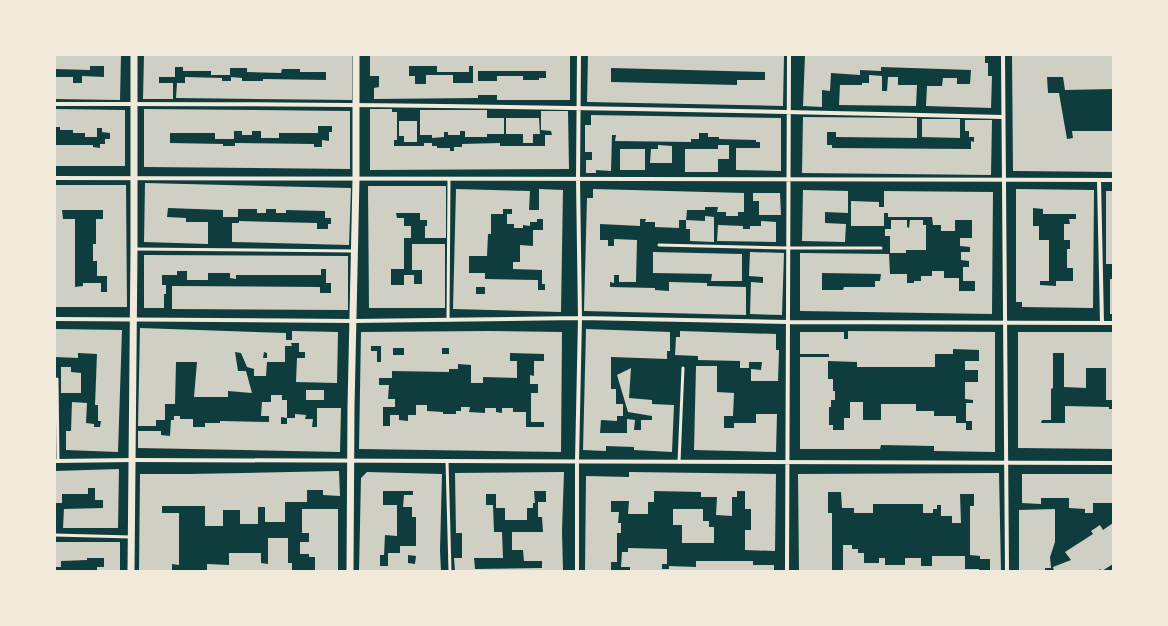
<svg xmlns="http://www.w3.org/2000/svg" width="1168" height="626" font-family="'Sofia Sans Condensed',sans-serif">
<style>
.building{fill:#cfcfc3;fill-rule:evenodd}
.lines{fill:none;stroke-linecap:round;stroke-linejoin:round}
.service{stroke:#f1e9da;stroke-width:3}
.minor{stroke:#f1e9da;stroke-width:4}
.tertiary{stroke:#f1e9da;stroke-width:7}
</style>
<rect width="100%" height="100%" fill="#0f3d3e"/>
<!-- building -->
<path class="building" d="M55,55H121L120,100L55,99V77H73V83H82V76L104,77V66H90V70L55,69Z
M144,55H352V100L176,98L177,83H185V77L222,78V81H231V77L242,78V81H263V79L326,80V72H300V69H282L281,73L247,72V68H230V75H211V71H183V67H175V77H159V83H173V99H143Z
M370,55H570V100H497V95H478V98L374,99V88L379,87V76H370ZM409,66H437V72H469V66H473V83H453V75H426V84H415V76H409ZM478,71H546V78H539V80H523V76H497V81H478Z
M588,55H784L783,106L587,102ZM611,68L765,72V80H737V85L611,82Z
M805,55H985V63H988V76H992L991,108L926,106L927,86H942L943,78H957V84H970L971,70L881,67V71L860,70V75L831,73L830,91L822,90V107L803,106Z
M1012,55H1113V89L1065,90L1063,77H1047L1048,93H1059L1067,139L1073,138L1072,131H1113V172L1013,171Z
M869,75L882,76V91H887L888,77H898V85H917L916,106L839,105L840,85H862V83H869Z
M55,109L125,110V166H55V145H93V147L100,148V144H105V139H110V133L102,132V128H97V137H85V133H73V130H60V127H55Z
M144,109L350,111V169L144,167ZM318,126H332V132H329V141L322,140V147H314V144L235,143V146H223V144L170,143V133H215V139H234V131H242V135H252V131H261V138H279V133H318Z
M370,109H392V112H397V140H394V146H424V143H432V146H437V148H450V151H454V147H462V144L500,143V146H545V135H552L551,131L541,130V111H568L569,169L370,170Z
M420,110H487V118H504V134H487V137H465V131H460V135H448V132H444V137L432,138V135H420Z
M591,115L781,118V171L736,170V148H760V142H756V140L719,139V137H708V133H699V139H691V142L615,141L616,135H612L611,171L596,170V173H586V160H592V152H585V125H591Z
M803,117L917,118V138L836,137V132H827V145H832V148L971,149V141L974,142V137H969V131H965V120H992L991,175L802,173Z
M506,118H539L540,134H533V143H523V134H506Z
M922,119H960V138L922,137Z
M399,121H417V142H404V136H399Z
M658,145L672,146V163H650L651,149H658Z
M718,145H729V159H718V172H685V149H718Z
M620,149H645V170H620Z
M145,183L351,188L349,245L232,242V223H239V221L317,223V229H328V224H331V218H325V211L286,210V213H276V209H266V213H257V209H238V217H223V210L168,208L167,217L186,218V222H208V244L144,242Z
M55,185H126L127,307H56ZM62,210H103V219H96V244H93V261H97V276H107V292H101V283H83V286L75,287V219H63Z
M368,186H446V238H425V226H427V220H420V213H396L397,218H404V226H411V238H404V269H391V285H404V275H414V284H422V270H412V244H445V308H369Z
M456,189L530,191L529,210H539V189L563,190L561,312L453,309ZM503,209H512V214H507V224H514V228H523V225L530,226V222H537V219H543V230H533V246L520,245V262H513V269L542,270V284H545V290H538V280L485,279V273H469V256H487L488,234H491V214H503ZM476,287H485V294H476Z
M593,189L744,193V212H738V216H726V212H717L718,207H705V210H687L686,220H679V228L655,227V222H645L646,219H640V226L600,224V240H608V246H614V239L637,240L636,282H619V275H614V283L610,282V287L655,288V290L669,291V282L707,283V286L746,287V315L584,311L587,198H593Z
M1016,189L1094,190L1093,308L1022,307V302H1016ZM1033,208L1043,209V214H1076V219H1069L1070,224H1064V240H1070V249H1067V268H1073V281H1056V286L1040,285V281H1049V240H1039V226H1033Z
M803,190L848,191V213L825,212V223L846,224L845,242L802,241Z
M884,191L993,192L992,314L800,311V253L889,254L890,274H907V283H914V281H921V276H932V271H944V278H959V291H975V281H963V267H969V261L961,260V252H970V247L960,246V238H972V220H955V231H941V225H933L932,217H888V213H884V226H851V201L879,202V207H884ZM822,273L881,274L880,281H875V287H844L843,290H822Z
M1106,191H1113V264H1106Z
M753,193H780L781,215H759V201H753Z
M705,216L714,217V242L690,241V229H686V220L705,221Z
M891,220H907V227L909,228L910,220H923V225H926V250H906V253H890V236H885V229H891Z
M761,221L776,222V242L717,241L718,225L743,226V229H750V226H761Z
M653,252L742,254V281H711L712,274L653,273Z
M750,252L784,253L782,315L750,314L751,282L763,283V277L749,276Z
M144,255L348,256V310L172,309V286L320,287V293H331V283H326V269H321V275H236V279L230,278V273H208V280H187V271H177V275H162V285H166V294H164V308H144Z
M1110,279H1113V314H1110Z
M140,328L286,333V340H292V331L338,332L337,383L296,382L297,358H305V352H299V343H291L292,346H285V362H267L266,376H254V369L247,367L241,353L235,352L238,371H246L252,393L228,391V397H194L197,362H176L175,404H165V420H156V426H138ZM264,352L267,353V358H263Z
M55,329L122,330L118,452L66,450V431H71L72,402L87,403L86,423L94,424V427H100L101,421H98V405H95L97,354L78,353V358L55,357Z
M586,329L670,332V351H667V359L611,357V389H616V404H623V416H617V421L601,420L600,433H627V419L635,420L634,430H641V420H652V416L628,412L617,375L631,368L629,398L652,400V404L674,405L672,452L634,450V447L606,446V451L583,450Z
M489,331L562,332L561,452L359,449L361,332ZM371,346H381V362H377V351H371ZM393,348H404V355H393ZM442,348H449V354H442ZM510,353L544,354V361H534V376L530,375V384H538V393H531V422H544V427H526V412H513V408H502V413L496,412V408H485V413L469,412L470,407H461V411H456V414H443V412L427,411V405H416V415H408V421L399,420V415H390V426H383V407H395V399H388L389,385H379V378H392V371L449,372V369H458V364L471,365V383H483V377L517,378V361H510Z
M680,331L776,334V350H779L778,381H751V369L761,370L762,362H749V368H740V361L698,360V356L675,355L676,337H680Z
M848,331L995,332V452L934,451V446L881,445L880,449H800V357H829V354H800V332H844V339H848ZM953,349L979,350V361H965V370H978V382H965V399L973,400V403H966V421H972V430H966V423H956V416H934V411H916V404H881V420H863V402H850V418H844V430H833V425H829V407H831V400H835V391H833V379H828V361L857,362V367H935V354H953Z
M1018,332H1113V400H1106V368H1086V388L1064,387V353H1053V388L1051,389V420H1042L1041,423H1065V406L1109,407V409H1113V449L1018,448Z
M696,366H717V392L734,393L733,416H724V428H734V423H756V414H777L776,452L694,450Z
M61,367H71V372L81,373V393H61Z
M306,390H324V400H306Z
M271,395H282V400H287V418L281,417V424H287V418H295V414L306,415L305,419H313L312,427H317V408H341L340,452L138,448V431H161V435L170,436L171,420H174V416H180V419H193V427H205V423H220V421L269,422V416H261L262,402H271Z
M119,469L118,528H63L64,509L103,508V500H95V488H88V494H62V503H55V471Z
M339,471L340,496L323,495V490H307V502H285V522H265V507H258V524H240V510H223V526H205V506H162V513H179V565L172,564V571H139L140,474H189Z
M367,472L442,474L440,551L441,571H359L361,478ZM383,491H413V495H404L403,507H412V517H416V546H400V553H388V566H380V555H384L385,535L397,536V505H383ZM408,555L416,556L415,564L408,563Z
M564,472L562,531L563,571H455L454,558H462V533H456L455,473ZM534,491H546V502H538V517H542L543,532H512V550H523L524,561H542V568L475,569L474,558H503L502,532H494L493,505H486V494H496V508H505V520H527V508H533V503H535Z
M629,472L776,474L775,551L745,550V530H751V509H745V491H737V497H732V516L716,515L717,497H701V492L654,491V502H648V514H628L629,501H611V512H619L618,523H621V533H617V562H611V571H585L586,476L629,477Z
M999,473L1001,571H990V559H980V556L970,555V506H974V494H960L961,523H952V516H941V505H937V509H933V513H923V504H873V513H854V508H842L841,492H828V513H832V571H799L798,474Z
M1022,474H1113V503H1093V513H1085V509L1069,508V498H1041V504L1022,503Z
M302,509H338V571H315V557H309V554H300V542H309V533H302Z
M673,509H703V521H709V527H714V543H682V525H673Z
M1055,509V542L1050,557L1051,568H1045V571H1019V510Z
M1113,523V564L1102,571L1100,569L1098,571H1054L1053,567L1071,560L1065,552L1093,534L1091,531L1100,525L1103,530Z
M268,538H288V563H292V571H207V564L229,565V553H261V563L268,564Z
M55,542H120V571H97V567H104V558H87V560L61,561V567H55Z
M843,545H852V549H858V553H864V563H879V558H885V565H905V558H921V566H932V556H965V569H979V571H843Z
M628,548L667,549V564H662V569H669V566L696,567V561H753V565H774V571H630V567H621L622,552H628Z"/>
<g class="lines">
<!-- service -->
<path class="service" d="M659,245L788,248H881
M134,249L354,251
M448,320L449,179
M57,379L58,461
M447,461L450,571
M679,462L683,368
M55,535L131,537"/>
<!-- minor -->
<path class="minor" d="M1003,55L1007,571
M55,104C371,103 687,109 1003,117
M55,178L1113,180
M1099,180L1102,323
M55,319L353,321L580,318L788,322L1113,323
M55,461L133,460L1113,463
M577,571V461L580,318L578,179L579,55
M787,571L789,55"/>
<!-- tertiary -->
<path class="tertiary" d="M131,571L134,249V55
M350,571L351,407L356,179V55"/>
</g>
<!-- border -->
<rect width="1168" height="626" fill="none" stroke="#f1e9da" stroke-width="112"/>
</svg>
